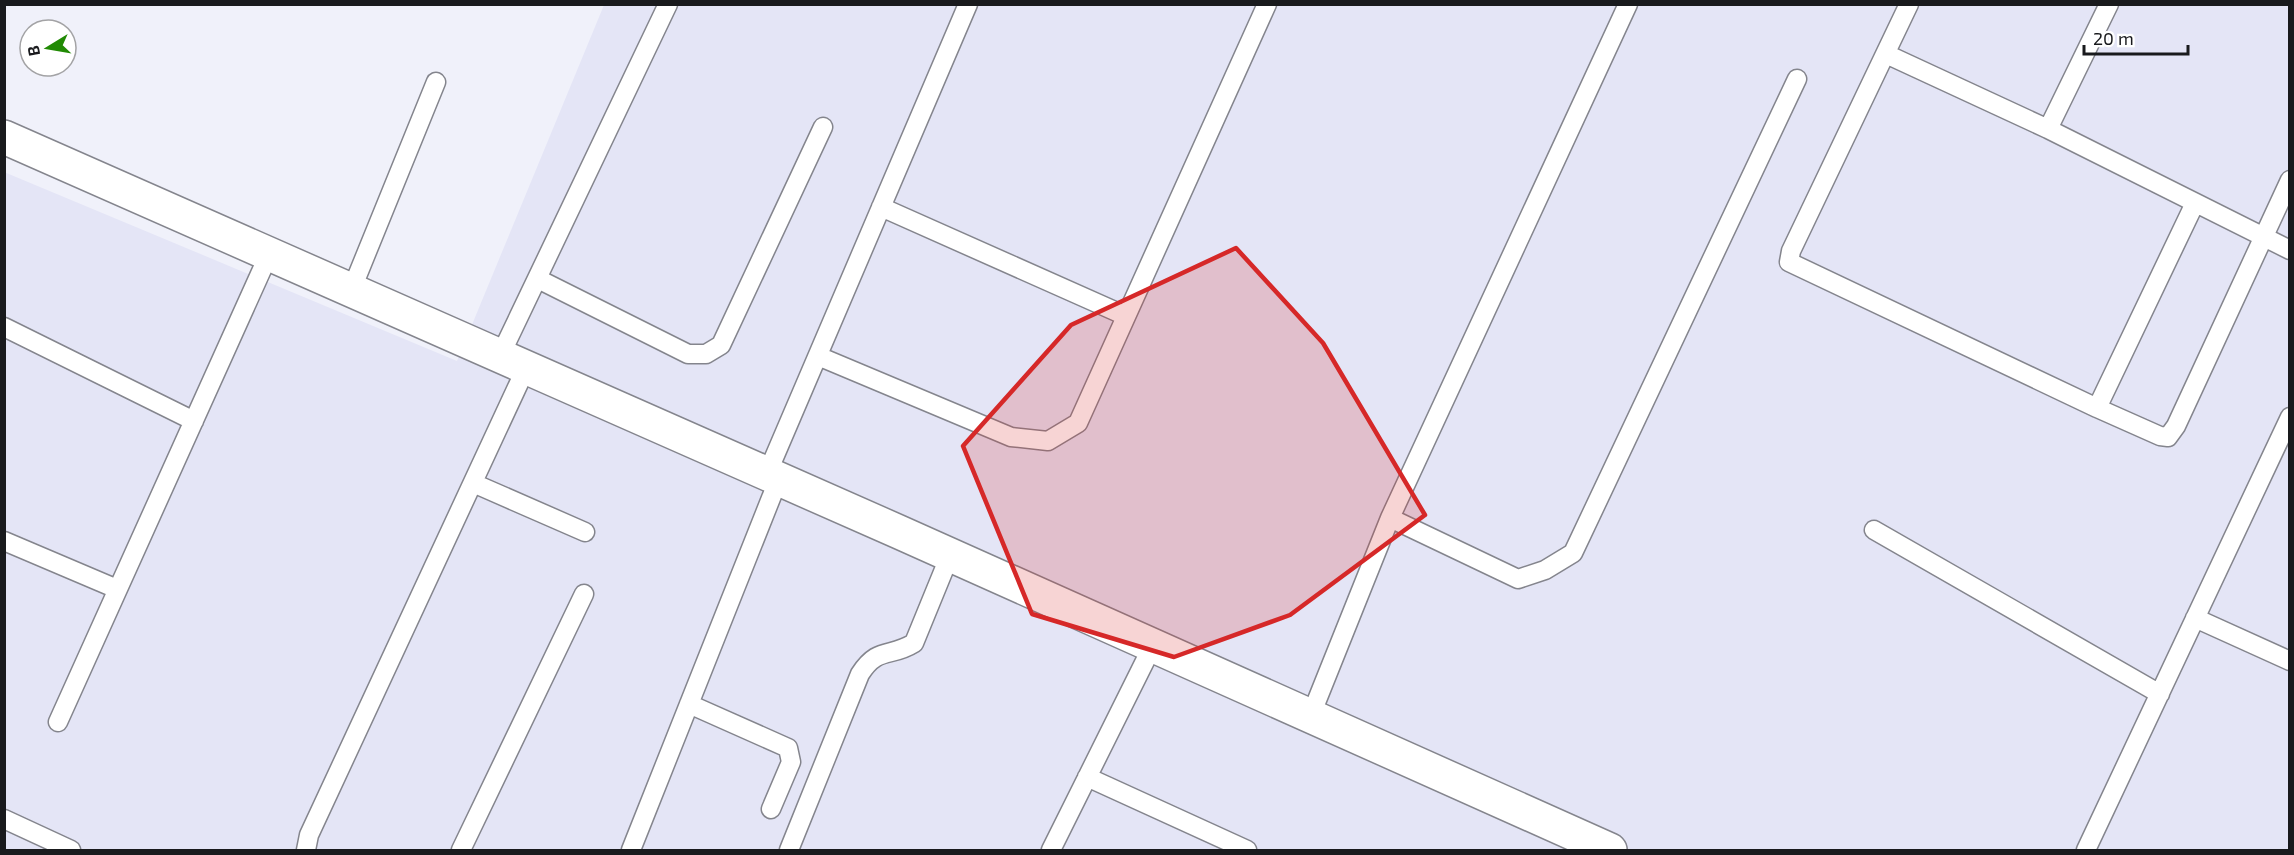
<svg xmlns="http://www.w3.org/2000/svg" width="2294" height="855" font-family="'Exo 2',sans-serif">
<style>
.built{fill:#e4e5f6}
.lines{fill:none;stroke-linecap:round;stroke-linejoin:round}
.service-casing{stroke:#84858d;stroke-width:21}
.minor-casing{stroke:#84858d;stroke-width:36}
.service{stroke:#fff;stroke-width:18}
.minor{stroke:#fff;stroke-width:33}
.marked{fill:#d62828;fill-opacity:0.2;stroke:#d62828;stroke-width:4.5;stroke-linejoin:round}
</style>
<rect width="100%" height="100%" fill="#f0f1fa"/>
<!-- built -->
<path class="built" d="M604,5H2289V850H5L4,172L457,361Z"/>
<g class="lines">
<defs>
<path id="service" d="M1909,4L1791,251L1789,262L2097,408L2195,203
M1886,54L2048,129L2290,250
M2048,129L2109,4
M881,207L1126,316
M538,279L688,354H706L721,345L823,127
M351,291L436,82
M4,327L194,421
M500,356L668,4
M818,356L1011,437L1048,441L1078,423L1267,4
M2097,408L2160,436L2168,437L2176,426L2290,180
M767,474L968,4
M473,483L585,532
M1390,518L1518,579L1545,570L1573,553L1797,79
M1874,530L2160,694
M4,541L117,589
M2195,618L2290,661
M689,704L788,748L791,762L771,809
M1311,715L1390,518L1628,4
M58,722L269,254
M1087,777L1247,850
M4,819L71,850
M306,850L309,835L526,368
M461,850L584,594
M631,850L779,478
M789,850L860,674C878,646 890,658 914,643L950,555
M1051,850L1153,645
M2086,850L2290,417"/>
<path id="minor" d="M4,137L899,532L1610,850"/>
</defs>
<!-- service casing -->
<use href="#service" class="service-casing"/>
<!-- minor casing -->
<use href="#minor" class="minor-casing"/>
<!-- service -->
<use href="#service" class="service"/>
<!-- minor -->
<use href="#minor" class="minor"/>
</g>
<!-- marked area -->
<path class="marked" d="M1236,248L1323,343L1425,515L1290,615L1174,657L1032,614L963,446L1071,325Z"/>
<!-- border -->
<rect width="2294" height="855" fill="none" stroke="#191a1d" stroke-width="12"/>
<!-- north arrow -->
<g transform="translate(48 48) rotate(259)"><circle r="28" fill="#ffffff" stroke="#a3a3a5" stroke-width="1.5"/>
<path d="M0-4.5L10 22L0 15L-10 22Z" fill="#218a04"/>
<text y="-9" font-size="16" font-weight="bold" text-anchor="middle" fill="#191a1d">B</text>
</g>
<!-- scale -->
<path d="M2084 45v9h104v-9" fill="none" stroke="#191a1d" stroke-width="3"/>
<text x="2093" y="45" font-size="18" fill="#191a1d" stroke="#ffffff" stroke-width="4.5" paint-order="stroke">20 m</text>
</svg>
